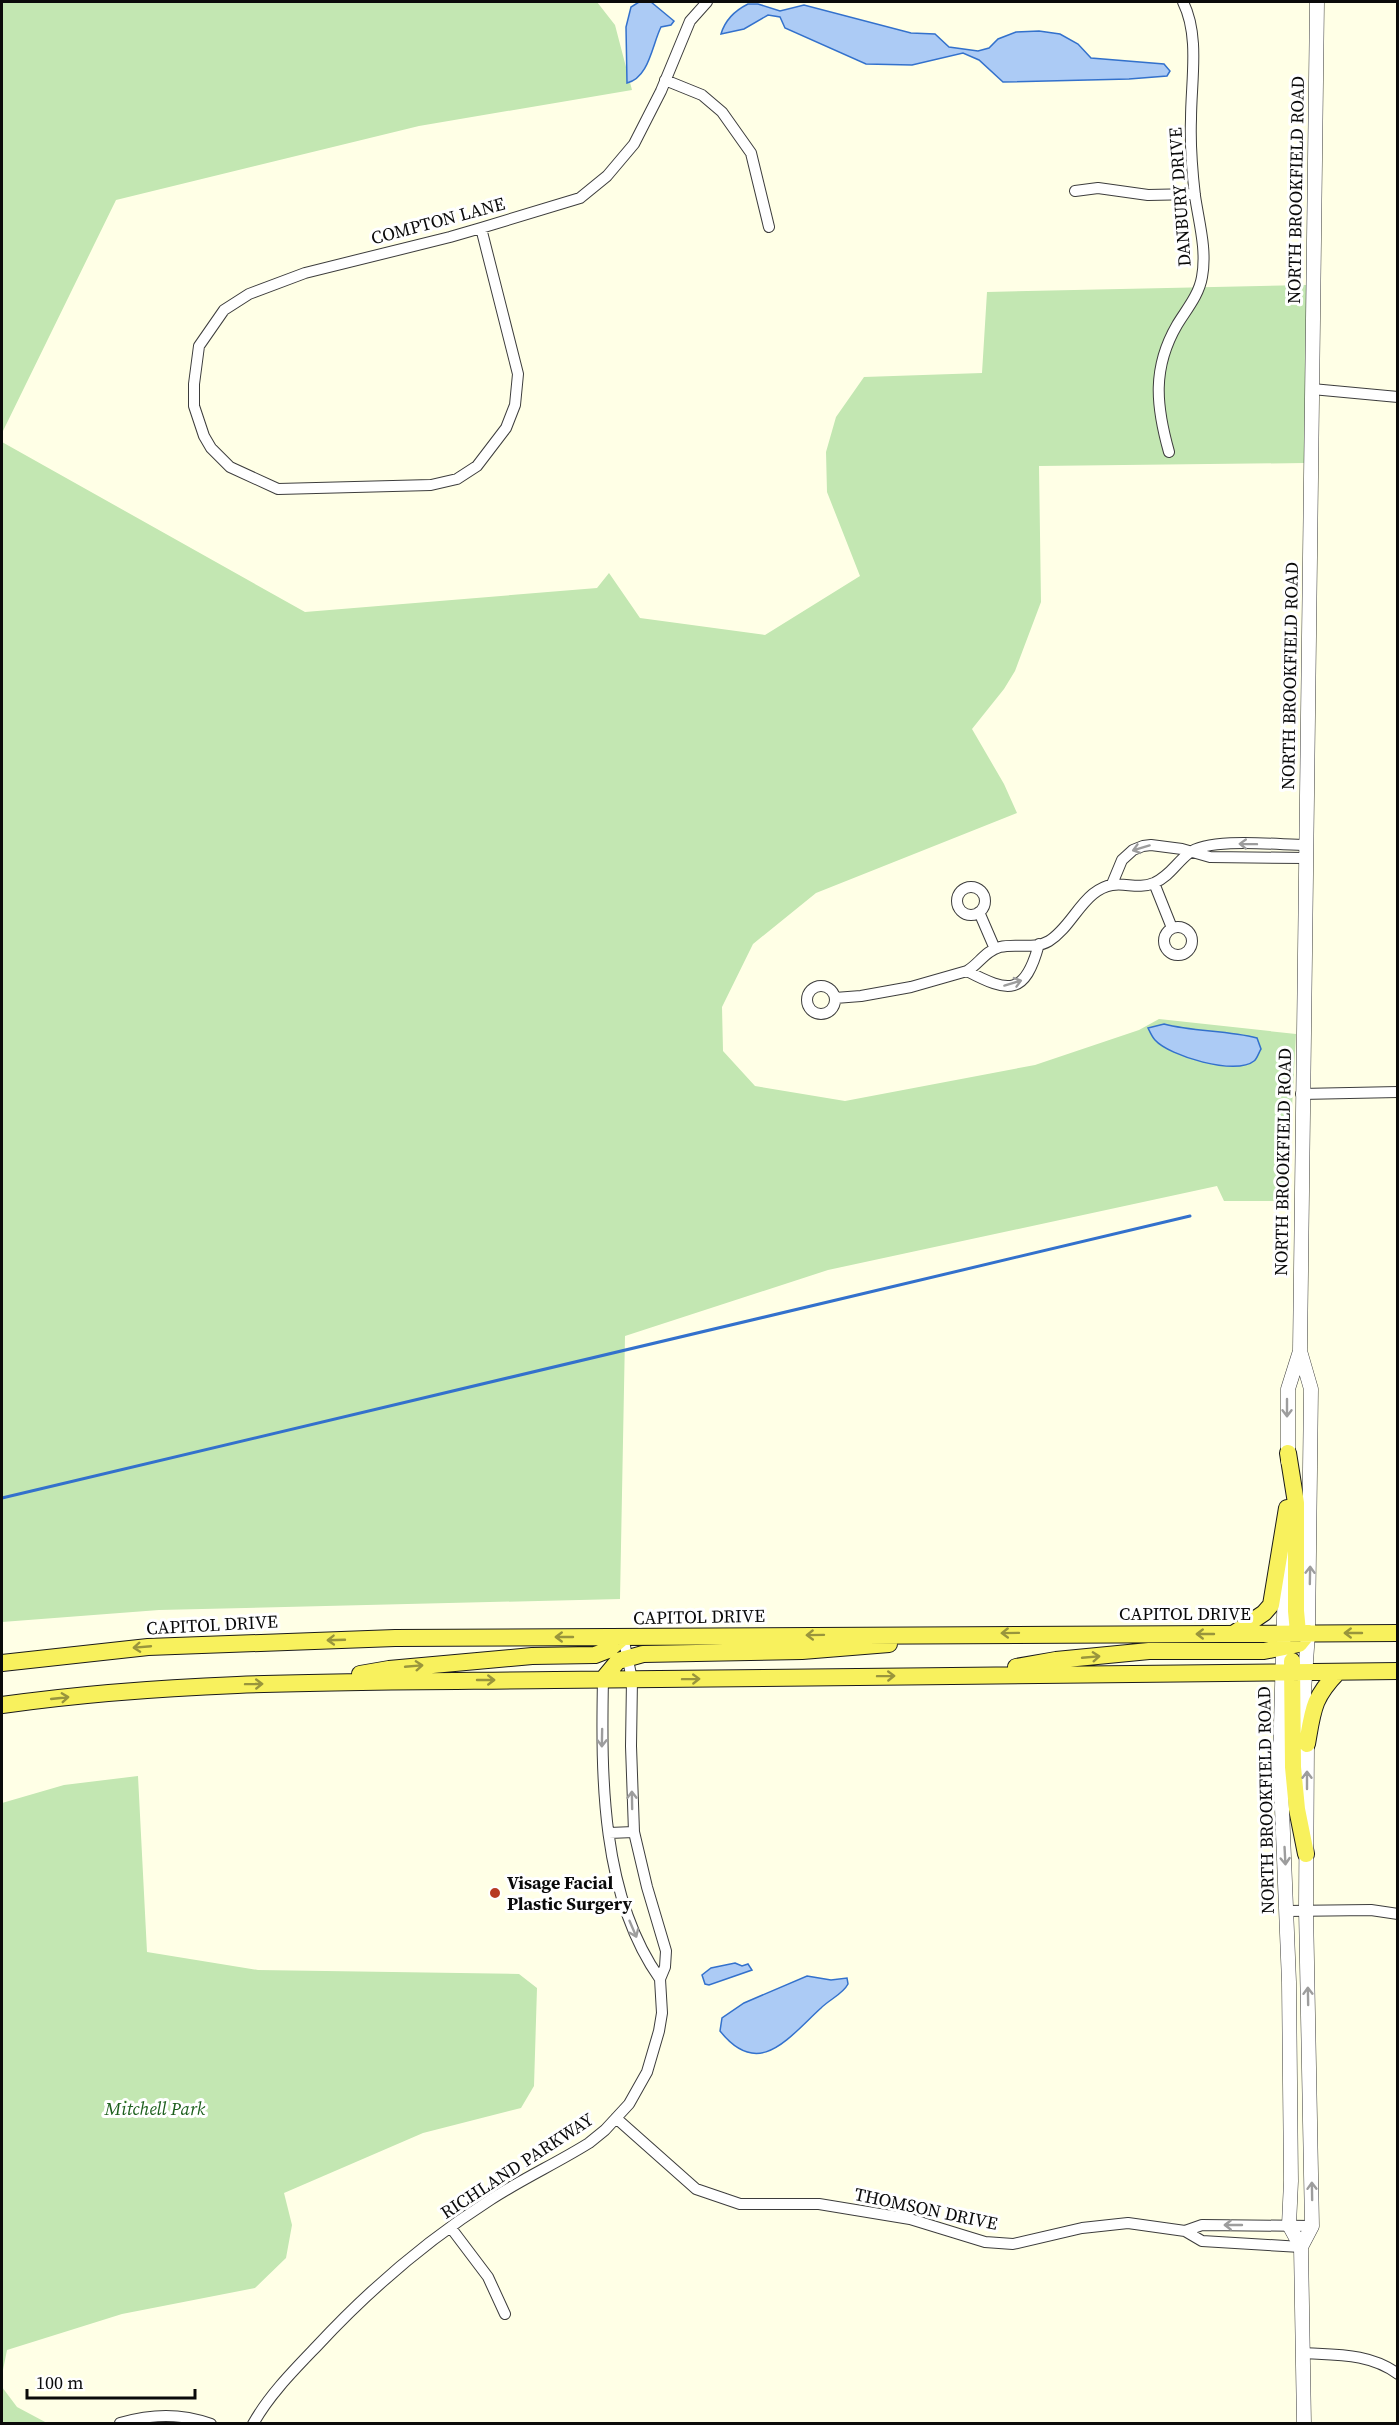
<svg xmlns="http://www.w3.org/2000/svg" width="1399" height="2425" font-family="'Source Serif 4',serif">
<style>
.green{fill:#c3e7b2}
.water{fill:#accbf5;stroke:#3371cc;stroke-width:1.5}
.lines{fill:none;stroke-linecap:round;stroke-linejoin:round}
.stream{stroke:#3371cc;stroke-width:3}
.minor-casing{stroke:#3d3d3d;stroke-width:12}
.tertiary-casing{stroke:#3d3d3d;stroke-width:15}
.primary-casing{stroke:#1b1b1b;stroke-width:18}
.minor{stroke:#fff;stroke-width:10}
.tertiary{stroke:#fff;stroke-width:14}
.primary{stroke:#f8f15d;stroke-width:16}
.oneway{stroke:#9d9d9d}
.oneway2{stroke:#99953c}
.poi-dot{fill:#b73a24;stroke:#fff;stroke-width:2}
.labels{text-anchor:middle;stroke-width:6;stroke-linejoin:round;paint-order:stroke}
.street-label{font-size:18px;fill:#0a0a0a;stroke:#fff}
.poi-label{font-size:18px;font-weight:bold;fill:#0a0a0a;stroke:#fff;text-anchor:start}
.park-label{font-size:18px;font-style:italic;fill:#1c5f1c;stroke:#fff}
</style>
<rect width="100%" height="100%" fill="#ffffe6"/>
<!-- green -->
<path class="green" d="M2,2H597L615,25L632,90L419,126L116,200L2,433Z
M1307,285L1305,463L1039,466L1041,602L1015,671L1004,689L972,729L1004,784L1017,813L816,893L753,944L722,1007L723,1051L755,1086L845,1101L1035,1065L1139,1030L1159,1019L1296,1034L1287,1201H1224L1217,1186L828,1270L625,1336L620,1599L159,1610L2,1622V442L305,612L597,588L609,573L640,618L765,635L860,576L827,492L826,452L836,417L864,377L982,373L987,292Z
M138,1776L147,1952L258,1970L519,1974L537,1988L534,2086L521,2108L423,2133L284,2193L292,2225L286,2258L255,2288L122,2314L7,2350L2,2375V1803L64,1785Z
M2,2387L17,2407L47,2423H2Z"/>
<!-- water -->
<path class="water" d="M639,2H651L674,21L671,25L661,27C652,45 649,78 627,83L626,27L631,7Z
M748,4H758L780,11L804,5L911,33L935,34L949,47L978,51L989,48L998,39L1016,32L1039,31L1060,34L1078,44L1091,58L1164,64L1170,71L1167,76L1129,79L1003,82L979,60L963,53L912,65L866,64L785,28L780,17L768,15L744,29L721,34C725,20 736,10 748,4Z
M1164,1024C1194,1032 1226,1030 1257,1038L1261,1049C1259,1052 1257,1059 1254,1061C1236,1076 1169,1056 1155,1040C1152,1037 1150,1032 1148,1028Z
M735,1963L742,1966L748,1964L752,1970L709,1985L705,1984L702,1975L711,1968Z
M807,1976L831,1980L847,1978L848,1984C843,1994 830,1999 821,2008C788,2038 759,2080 720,2031L722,2018L744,2003Z"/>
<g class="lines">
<!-- stream -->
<path class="stream" d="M2,1498L1190,1216"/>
<defs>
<path id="minor" d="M665,80L702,95L722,112L751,153L769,227
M1075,191L1098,188L1148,195L1195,194
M481,228L518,374L515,405L506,428L477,466L457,479L431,485L278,489L230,467L211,448L204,436L194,406V384L199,346L224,310L249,294L305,273L450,237L481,228L580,198L607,176L634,144L661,91L690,21L707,2
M1312,389L1398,397
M1169,452C1156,406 1152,368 1177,325C1186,310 1199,295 1202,277C1207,250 1199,223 1195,196C1192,170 1190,144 1191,119C1191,81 1200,36 1183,2
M1154,883L1172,928
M1112,884L1122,860L1133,850L1143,846L1151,845L1182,849L1210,857L1306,858
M957 901a14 14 0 1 1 28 0a14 14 0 1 1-28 0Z
M979,912L995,949
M1164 941a14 14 0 1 1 28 0a14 14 0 1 1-28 0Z
M967,971C1009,993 1025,996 1039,944
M807 1000a14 14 0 1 1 28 0a14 14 0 1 1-28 0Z
M835,998L861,996L911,987L967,971C979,964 985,951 1000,947C1016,943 1034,950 1049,941C1067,930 1077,907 1093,894C1117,875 1132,892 1154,883C1170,876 1176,863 1189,853C1210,837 1279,845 1306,845
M1301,1094L1398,1092
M605,1675L603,1679C601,1777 601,1896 660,1979
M609,1833L634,1832
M1286,1911L1371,1910L1398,1914
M616,2118L696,2189L740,2204H819L910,2219L985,2242L1013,2244L1082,2228L1128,2223L1185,2231L1202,2241L1301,2247
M451,2228L488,2277L505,2314
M1185,2231L1202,2225L1312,2226
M1303,2353C1336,2355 1370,2353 1398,2374
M120,2423C152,2414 180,2413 211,2424
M253,2424C269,2395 294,2370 317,2346C368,2291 426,2241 490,2200C522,2179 557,2163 589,2143L605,2130L629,2104L647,2072L659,2031L662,2013L660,1979L665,1967L666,1951L647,1887L634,1832L631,1746L632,1679L623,1637"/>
<path id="tertiary" d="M1300,1351L1311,1389L1308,1633L1304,1691L1307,1744L1306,1909L1312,2226L1301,2247
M1288,1461V1389L1300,1351L1317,2
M1286,1547L1280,1759L1289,1982L1291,2181L1289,2225L1301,2247L1304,2424"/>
<path id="primary" d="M1288,1453L1296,1503V1611L1299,1643
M1233,1634L1264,1613L1271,1605L1287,1508
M1292,1661L1293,1767L1297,1809L1306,1854
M2,1663L148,1647L395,1638L1398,1633
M1016,1667L1056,1660L1149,1651H1264L1299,1644L1308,1633
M360,1674L389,1669L532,1656L595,1655L608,1650L623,1637
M603,1679L618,1661L643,1654L802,1651L889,1644
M2,1705C185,1679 371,1682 555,1680C836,1676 1117,1676 1398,1671
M1307,1744C1313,1709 1313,1698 1338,1672"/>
</defs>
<!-- minor casing -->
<use href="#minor" class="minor-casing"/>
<!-- tertiary casing -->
<use href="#tertiary" class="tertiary-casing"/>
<!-- primary casing -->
<use href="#primary" class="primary-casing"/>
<!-- minor -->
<use href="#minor" class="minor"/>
<!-- tertiary -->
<use href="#tertiary" class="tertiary"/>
<!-- primary -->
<use href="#primary" class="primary"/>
</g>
<!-- one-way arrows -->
<defs><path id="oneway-shaft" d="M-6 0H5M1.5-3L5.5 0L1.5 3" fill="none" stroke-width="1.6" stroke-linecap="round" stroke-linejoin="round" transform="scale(1.5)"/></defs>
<g class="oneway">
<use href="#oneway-shaft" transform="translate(1248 844) rotate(-179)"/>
<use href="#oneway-shaft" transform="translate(1141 848) rotate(163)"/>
<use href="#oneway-shaft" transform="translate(1013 983) rotate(-17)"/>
<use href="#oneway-shaft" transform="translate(1287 1408) rotate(90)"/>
<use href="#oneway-shaft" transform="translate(1310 1575) rotate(-89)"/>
<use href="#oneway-shaft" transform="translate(602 1738) rotate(91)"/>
<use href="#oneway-shaft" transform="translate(1307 1780) rotate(-90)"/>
<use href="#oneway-shaft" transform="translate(632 1800) rotate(-91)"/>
<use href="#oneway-shaft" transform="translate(1285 1856) rotate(87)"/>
<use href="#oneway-shaft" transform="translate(633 1929) rotate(67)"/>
<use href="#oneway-shaft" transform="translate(1308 1996) rotate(-91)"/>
<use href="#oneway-shaft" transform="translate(1312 2191) rotate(-91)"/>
<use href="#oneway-shaft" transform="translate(1233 2225) rotate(180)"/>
</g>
<g class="oneway2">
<use href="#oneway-shaft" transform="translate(1010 1633) rotate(179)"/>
<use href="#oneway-shaft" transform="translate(1353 1633) rotate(180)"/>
<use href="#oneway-shaft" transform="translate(1205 1634) rotate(-180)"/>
<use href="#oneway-shaft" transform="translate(815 1635) rotate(179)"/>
<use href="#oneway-shaft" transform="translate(564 1637) rotate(180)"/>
<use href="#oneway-shaft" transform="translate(336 1640) rotate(178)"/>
<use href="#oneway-shaft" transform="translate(142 1647) rotate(175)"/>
<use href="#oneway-shaft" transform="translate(1091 1657) rotate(-5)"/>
<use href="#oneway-shaft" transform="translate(414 1666) rotate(-5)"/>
<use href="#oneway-shaft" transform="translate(886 1676) rotate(-1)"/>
<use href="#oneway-shaft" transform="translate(691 1679) rotate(-1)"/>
<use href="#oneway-shaft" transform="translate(486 1680)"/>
<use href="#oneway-shaft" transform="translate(254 1684) rotate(-1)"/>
<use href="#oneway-shaft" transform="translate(60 1698) rotate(-6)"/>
</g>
<!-- markers -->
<circle class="poi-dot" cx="495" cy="1893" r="6"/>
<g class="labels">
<!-- street labels -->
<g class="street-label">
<text transform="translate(1296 190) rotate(-89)" y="6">NORTH BROOKFIELD ROAD</text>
<text transform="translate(1180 197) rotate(-94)" y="6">DANBURY DRIVE</text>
<text transform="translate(438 221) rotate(-15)" y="6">COMPTON LANE</text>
<text transform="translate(1290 676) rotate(-89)" y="6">NORTH BROOKFIELD ROAD</text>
<text transform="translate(1283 1162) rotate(-89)" y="6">NORTH BROOKFIELD ROAD</text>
<text x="1185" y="1620">CAPITOL DRIVE</text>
<text transform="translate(699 1617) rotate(-1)" y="6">CAPITOL DRIVE</text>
<text transform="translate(212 1625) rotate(-3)" y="6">CAPITOL DRIVE</text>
<text transform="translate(1266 1800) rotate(-91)" y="6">NORTH BROOKFIELD ROAD</text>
<text transform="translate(517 2166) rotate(-33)" y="6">RICHLAND PARKWAY</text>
<text transform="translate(926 2209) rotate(12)" y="6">THOMSON DRIVE</text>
</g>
<!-- poi labels -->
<g class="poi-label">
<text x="507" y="1889">Visage Facial<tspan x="507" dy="21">Plastic Surgery</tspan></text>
</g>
<!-- park labels -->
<g class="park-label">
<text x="155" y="2115">Mitchell Park</text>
</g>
</g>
<!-- border -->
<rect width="1399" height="2425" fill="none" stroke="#0a0a0a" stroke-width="6"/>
<!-- scale -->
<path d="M27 2389v9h168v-9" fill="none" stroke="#0a0a0a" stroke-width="3"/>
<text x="36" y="2389" font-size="18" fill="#0a0a0a" stroke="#ffffff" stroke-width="4.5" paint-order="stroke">100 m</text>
</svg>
